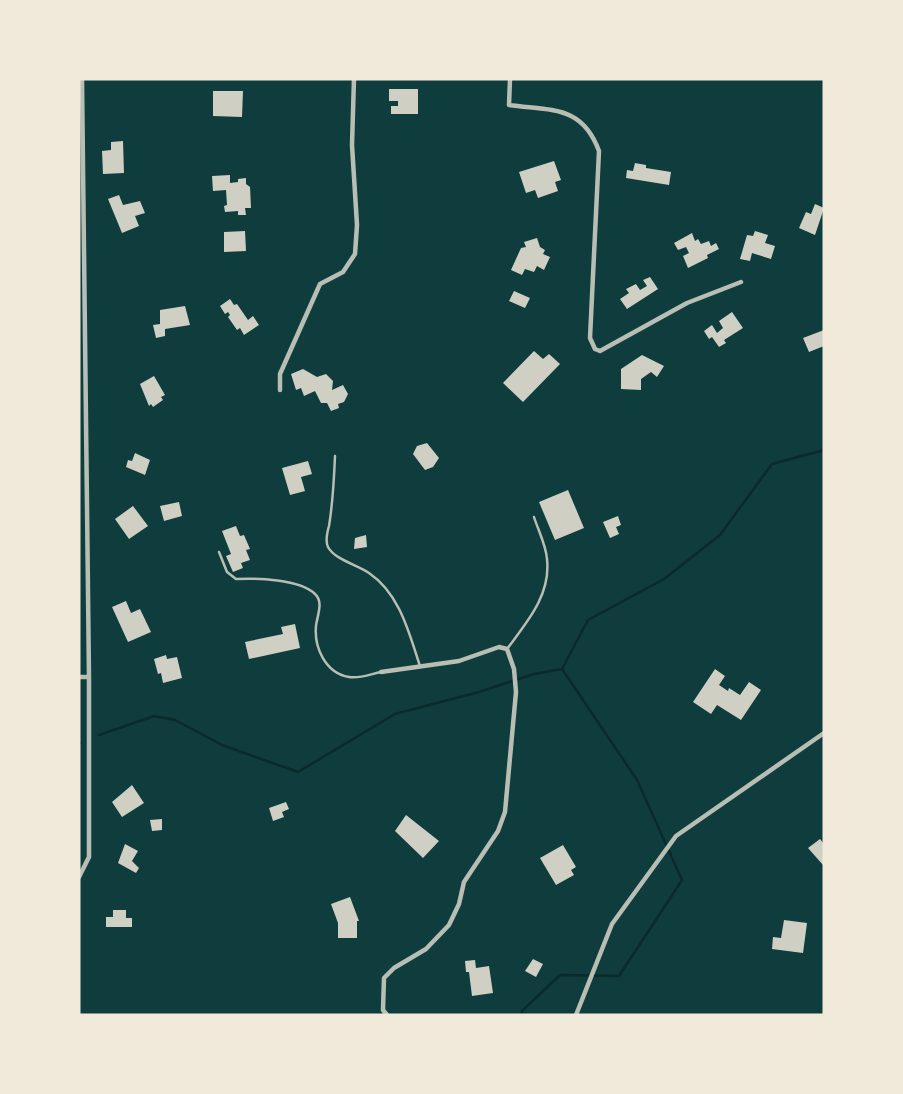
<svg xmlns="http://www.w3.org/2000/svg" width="903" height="1094" font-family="'PT Sans Narrow',sans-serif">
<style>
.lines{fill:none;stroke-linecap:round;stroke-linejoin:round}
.stream{stroke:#0a2a2b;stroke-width:2.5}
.building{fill:#cfcfc3}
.service{stroke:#b8beb3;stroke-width:2.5}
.minor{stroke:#b8beb3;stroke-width:4.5}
</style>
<rect width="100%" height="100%" fill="#0f3d3e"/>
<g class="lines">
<!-- stream -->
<path class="stream" d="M99,735L154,716L175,720L222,745L298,772L395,714L479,692L534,674L562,669L588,620L664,579L720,535L772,464L824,450
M79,743H81
M522,1015V1011L560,975L619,976L682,880L637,780L562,669"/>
</g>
<!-- building -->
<path class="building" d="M389,89H418V114H391V106H398V101H389Z
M213,91H243L242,117L213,116Z
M123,141L124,173L103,174L102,151L111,150V142Z
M554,161L561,180L555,182L558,191L538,198L535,190L526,193L519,172Z
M635,163L646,165V168L671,172L669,185L626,178L627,170L633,171Z
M230,175V183L238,182V179L246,178V184L250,187L251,208H245L246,215H238V211L225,212L224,206L227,205L226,190L213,191L212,176Z
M119,195L123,205L140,201L145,213L135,216L139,226L122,233L108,199Z
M815,204L824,208L815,235L799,228L806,212L811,214Z
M245,231L246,251L224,252V232Z
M755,231L768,235L765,243L775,246L771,259L752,253L750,261L740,259L747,235L753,236Z
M692,233L695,241L698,239L701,244L709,241L711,246L716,243L719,249L707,255L708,258L688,268L683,256L689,253L686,247L678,250L674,243Z
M537,238L540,247L545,250L543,254L550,257L544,270L537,266L534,272L525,269L522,275L511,270L521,248L526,247L524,242Z
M650,277L658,289L627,309L620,299L629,293L626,289L636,284L640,290L647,286L643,280Z
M514,291L530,298L525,308L509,301Z
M230,299L234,305L237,304L248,320L253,316L259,325L244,335L240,328L237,330L228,317L230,315L228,312L225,314L220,306Z
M185,306L190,325L165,329V336L156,338L153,325L160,324V310Z
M732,312L743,328L724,340L726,343L719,347L712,337L709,339L704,331L712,325L717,333L723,328L719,321Z
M824,330V346L809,352L803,338Z
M534,351L543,359L549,354L560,364L523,402L503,383Z
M642,355L664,366L657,377L651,372L641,379V390L621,389V369Z
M303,369L317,377L326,374L333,381L332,390L343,385L348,394L344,402L338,404L339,408L331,411L327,403H321L315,391L304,396L301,388L296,390L291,374Z
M154,376L165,395L161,397L163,400L153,407L151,404L149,406L140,384Z
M427,443L439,458L433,467L425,470L413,454L417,446Z
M135,453L150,460L145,475L126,467L128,460L132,461Z
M308,461L312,474L301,477L305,491L290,495L282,468Z
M568,490L584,528L555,540L539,502Z
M179,502L182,516L164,521L160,506Z
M133,506L148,526L129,539L115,519Z
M618,516L621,525L616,527L619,534L610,538L603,522Z
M236,526L240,536L244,535L250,549L246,550L250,560L241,563L243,568L233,572L226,556L231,554L222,531Z
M366,535L367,547L354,549L355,538Z
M126,601L131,613L140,609L151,632L128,642L112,607Z
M295,624L300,648L249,659L245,642L283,634L281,627Z
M166,655L167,659L177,657L182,678L163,683L161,673L158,674L154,659Z
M715,669L725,676L719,685L728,691L729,688L740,695L749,682L761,690L741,720L717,705L711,714L693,702Z
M132,785L144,803L122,817L112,802Z
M286,802L289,809L282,812L284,817L273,821L269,808Z
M406,815L439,841L423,858L395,831Z
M162,819V830L152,831L150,820Z
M820,839L824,844L823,865L808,848Z
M125,844L138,851L132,861L139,868L136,873L118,863Z
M563,845L576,867L571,870L574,875L556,885L540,858Z
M350,897L359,921H357V938H338V923L331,904Z
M113,910H126V918H132V927H106V917H113Z
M784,920L807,923L803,953L772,949L773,937L781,938Z
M533,959L543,964L536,977L525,971Z
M475,960L476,968L489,966L493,993L472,996L469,972H466L465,961Z"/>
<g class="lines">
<!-- service -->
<path class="service" d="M335,456C334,480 333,502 329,526C327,533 325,541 328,547C335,560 358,565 369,573C400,594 409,633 420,666
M219,552L227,572L236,579C256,578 300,579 315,594C324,602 317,616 316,626C314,647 325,673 349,677C359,679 371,674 381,672
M507,649C527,622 551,595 547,559C546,545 538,530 534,517"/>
<!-- minor -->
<path class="minor" d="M510,79L509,105C552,111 582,105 599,151L590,338L595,349L600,351L687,303L741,282
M280,390V374L320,284L343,272L355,254L357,225L352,145L354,79
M381,672L459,661L499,647L507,649L514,669L516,692L505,812L498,831L464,882L459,904L449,925L426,949L394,968L384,978L383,1010L387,1015
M79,677H89
M79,877L89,857V677L82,79
M576,1015L612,924L676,836L824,733"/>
</g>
<!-- border -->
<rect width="903" height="1094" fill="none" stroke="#f1e9da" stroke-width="161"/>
</svg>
